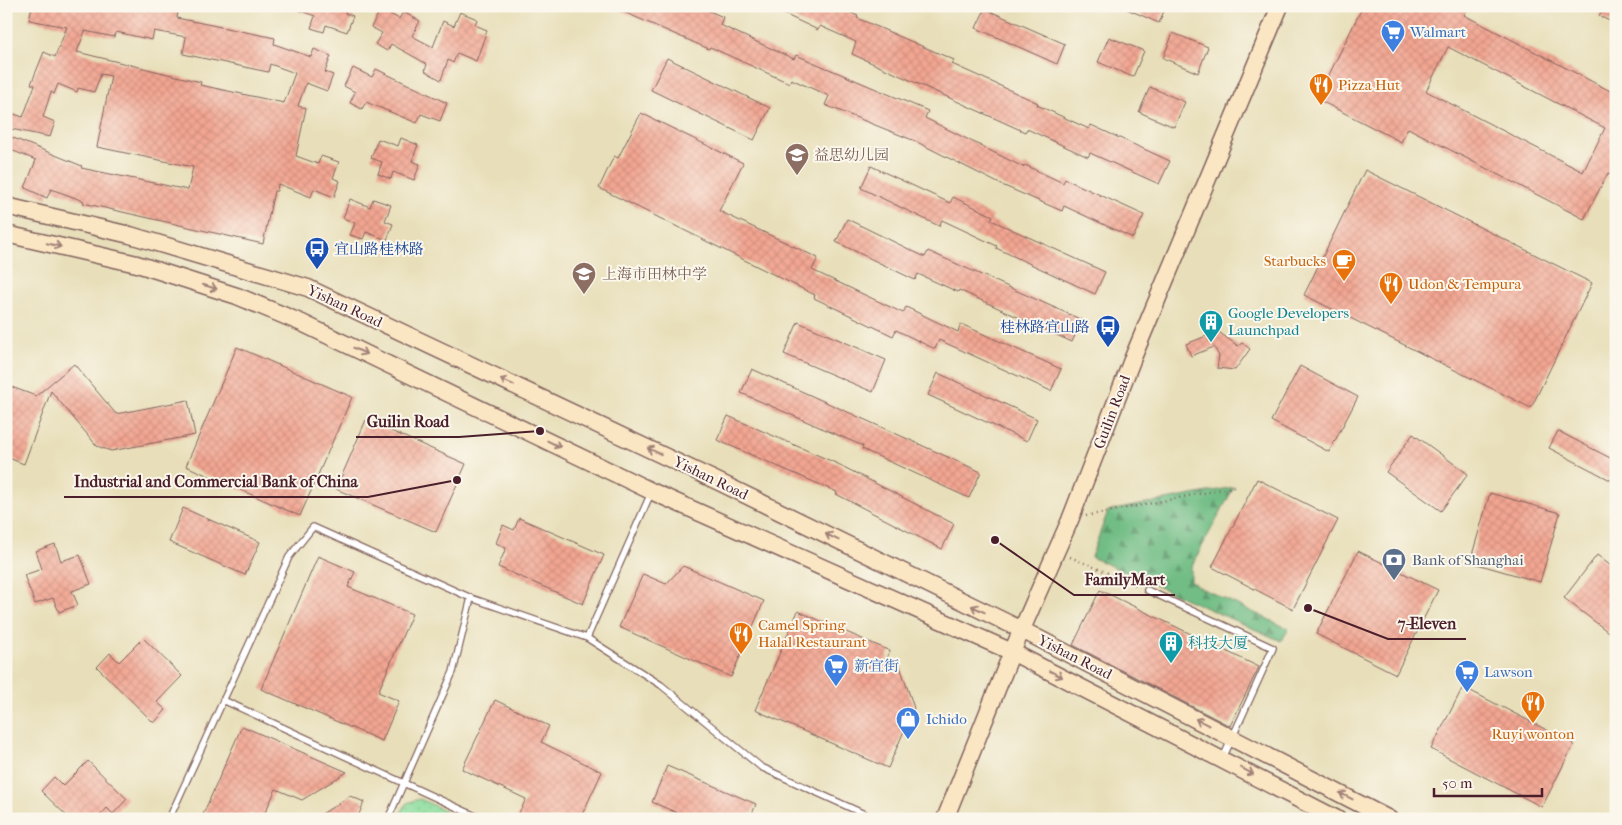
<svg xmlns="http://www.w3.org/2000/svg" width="1622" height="825" font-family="'IM FELL French Canon','Noto Serif SC',serif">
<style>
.forest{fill:url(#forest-firs);stroke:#5e6e58}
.park{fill:url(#park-dots);stroke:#6b7e64}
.building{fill:url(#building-cross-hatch);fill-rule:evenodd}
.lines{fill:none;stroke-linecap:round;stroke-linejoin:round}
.service-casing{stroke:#81625d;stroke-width:8}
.secondary-casing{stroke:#81625d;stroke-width:19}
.path{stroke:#81625d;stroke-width:2.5;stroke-dasharray:1 4;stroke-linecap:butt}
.service{stroke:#fff;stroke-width:5.5}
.secondary{stroke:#fbe6c4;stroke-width:16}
.oneway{stroke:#a28278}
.labels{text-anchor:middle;stroke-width:4;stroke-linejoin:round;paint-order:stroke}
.shop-label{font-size:15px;fill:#366cbe;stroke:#fbf7ec;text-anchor:start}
.food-label{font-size:15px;fill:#c56008;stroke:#fbf7ec;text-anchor:start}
.education-label{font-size:15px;fill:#785e54;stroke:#fbf7ec;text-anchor:start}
.transit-label{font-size:15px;fill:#164399;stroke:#fbf7ec;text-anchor:start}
.street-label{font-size:15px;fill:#4a1f2b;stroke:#fbf7ec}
.culture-label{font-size:15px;fill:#0d838f;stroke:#fbf7ec;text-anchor:start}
.service-label{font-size:15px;fill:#4e5e75;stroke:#fbf7ec;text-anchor:start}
.leader{fill:none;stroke:#4a1f2b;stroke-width:2}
.callout-dot{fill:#4a1f2b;stroke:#fbf7ec;stroke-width:2}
.callout-label{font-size:16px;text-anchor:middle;font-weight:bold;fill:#4a1f2b;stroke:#fbf7ec;stroke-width:4;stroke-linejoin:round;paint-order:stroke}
</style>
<defs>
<pattern id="forest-firs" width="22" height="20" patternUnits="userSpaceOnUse" patternTransform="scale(1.25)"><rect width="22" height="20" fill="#71bd85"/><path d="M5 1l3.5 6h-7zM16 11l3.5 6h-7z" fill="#5f996d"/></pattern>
<pattern id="park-dots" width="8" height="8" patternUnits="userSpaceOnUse" patternTransform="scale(1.25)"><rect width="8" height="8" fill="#8cde9e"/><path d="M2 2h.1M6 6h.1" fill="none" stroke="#7abe88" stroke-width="1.8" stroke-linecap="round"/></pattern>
<pattern id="building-cross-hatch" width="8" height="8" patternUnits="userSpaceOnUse" patternTransform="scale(1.25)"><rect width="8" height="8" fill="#f2a692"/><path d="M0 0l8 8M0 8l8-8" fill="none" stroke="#d18e7e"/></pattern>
</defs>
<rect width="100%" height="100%" fill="#fbf7ec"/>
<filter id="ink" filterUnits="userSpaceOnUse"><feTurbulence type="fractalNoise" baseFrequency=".02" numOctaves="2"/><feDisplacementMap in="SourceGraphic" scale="10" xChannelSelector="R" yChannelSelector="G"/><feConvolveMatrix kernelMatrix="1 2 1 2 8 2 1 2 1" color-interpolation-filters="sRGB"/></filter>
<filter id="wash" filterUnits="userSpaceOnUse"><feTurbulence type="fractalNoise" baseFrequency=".0096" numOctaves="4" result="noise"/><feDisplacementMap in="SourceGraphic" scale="20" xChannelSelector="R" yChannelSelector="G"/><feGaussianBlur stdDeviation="1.12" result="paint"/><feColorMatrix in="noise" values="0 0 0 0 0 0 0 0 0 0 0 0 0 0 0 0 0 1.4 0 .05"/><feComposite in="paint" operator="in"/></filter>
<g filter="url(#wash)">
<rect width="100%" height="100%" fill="#e8dfba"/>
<!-- forest -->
<path class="forest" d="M1234,487L1191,567V581L1197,586L1289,629L1281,641L1091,557L1108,511Z"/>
<!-- park -->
<path class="park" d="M420,799L462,819H397L407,803Z"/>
<g id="blocks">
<!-- building -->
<path class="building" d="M32,6H179L177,18L275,38L274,44L311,57L314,49L331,56L325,72L333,75L327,91L306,83L298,106L306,108L296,156L318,164L321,156L339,162L333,178L340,181L334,197L314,189L311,197L278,184L277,191H274L263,244L83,203L84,201L51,189L47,198L25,188L36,160L6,148V135L82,166L81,168L188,190L193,167L97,147L111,76L101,74L94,92L78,88L77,92L58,84L54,94L51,92L43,117L55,122L50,137L6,128L11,113L23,117L35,85L31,84L44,52L55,57L67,27L29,20ZM85,31L114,37L116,32L152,40L154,31L186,37L183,54L268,72L270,64L295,73L284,103L200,85L201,82L77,52Z
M293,6H347L345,13L353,16L347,32L326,25L324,32L311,28L315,16L293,8Z
M610,6H698L723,17L720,25L794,59L796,55L928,111L925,118L1023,167L1025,165L1063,183L1065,179L1144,215L1133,238L1064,206L1062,211L1002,185L915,141L825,105L829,96L791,79L789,83L710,47L709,49Z
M767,6H836L858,16L857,18L954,60L952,64L1038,103L1037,105L1089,129L1091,125L1170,161L1159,184L1090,153L1088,157L1027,129L1025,132L852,54L856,42L820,26L818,30Z
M1120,6H1166L1159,23Z
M1363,6H1469L1464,15L1616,94V177L1608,173L1584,219L1408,128L1401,142L1317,99ZM1448,47L1605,128L1583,172L1426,91Z
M1604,6H1616V24L1599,16Z
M381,9L399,19L403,12L420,21L412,36L433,47L443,21L454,26L460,12L477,19L475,25L487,30L476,61L457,53L453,63L448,60L441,80L425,71L427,64L391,44L387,51L375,44L382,33L371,27Z
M985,9L1065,44L1057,64L976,28Z
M1173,33L1208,47L1198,73L1163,58Z
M1109,37L1144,51L1133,77L1098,62Z
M667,58L770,108L754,140L651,90Z
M353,68L372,77L376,69L447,103L440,121L421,114L417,123L366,102L362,109L350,103L355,92L344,86Z
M1150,87L1185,102L1174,127L1139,112Z
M641,113L743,163L719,211L818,258L812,270L903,313L906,307L958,332L961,324L1061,369L1051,391L939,340L935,349L896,330L893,336L814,298L815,295L599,188L614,156L618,158Z
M401,138L418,145L412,161L420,164L414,180L393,172L391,179L378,174L382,162L371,158L378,139L398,146Z
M871,166L950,203L953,197L993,216L991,220L1105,272L1095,294L996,248L997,246L942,220L939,226L861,188Z
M1365,170L1592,283L1531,408L1304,295Z
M350,199L370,207L373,199L391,205L385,221L393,224L387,240L366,232L363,239L350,235L355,223L343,218Z
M847,219L925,257L928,251L1082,320L1072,342L959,290L958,292L918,274L915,280L836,242Z
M1213,316L1220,333L1238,346L1242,343L1250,349L1235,370L1217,368L1219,356L1214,347L1191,356L1186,344L1209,335L1203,320Z
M798,322L886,360L873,392L784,354Z
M237,347L352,397L300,516L186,466Z
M74,364L116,414L188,400L195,435L111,451L97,446L51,391L24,464L6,457V385L36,396Z
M1300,366L1358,397L1329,452L1271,421Z
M752,369L981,472L969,498L862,449L863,446L741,393Z
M938,373L1037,419L1027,441L928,395Z
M728,416L838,464L954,524L942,549L836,494L837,492L717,440Z
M366,420L466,464L436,532L336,489Z
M1558,431L1616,461V483L1549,448Z
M1413,434L1468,474L1441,511L1386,472Z
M1257,479L1338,520L1293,609L1212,567Z
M1490,493L1560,513L1540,582L1470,562Z
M183,508L260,542L245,575L169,542Z
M519,518L604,555L583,604L498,567L506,548L496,543L503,525L514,530Z
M55,544L61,561L80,555L91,584L72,591L78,605L59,612L53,598L35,604L24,575L42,569L36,551Z
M1358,551L1438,590L1396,674L1316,634Z
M1597,555L1616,570V638L1564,598Z
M318,556L355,572L348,587L412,614L378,692L399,701L382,741L261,689Z
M683,566L764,601L731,677L619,627L643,574L666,584Z
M1100,590L1259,667L1230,726L1073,645Z
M798,611L890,651L886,660L900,666L914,708L888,768L755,710Z
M143,638L182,676L157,702L166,710L154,723L97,667L110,653L119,662Z
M1463,687L1574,744L1542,807L1431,749Z
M495,700L549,726L541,742L602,772L580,819H516L526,799L462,769Z
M242,726L347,772L302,800L276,789L262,819L249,814L247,819H201Z
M88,761L127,799L113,814L107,808L97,819H70L41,791L54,777L63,786Z
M667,766L756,804L750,819H691L652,802Z
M350,796L364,802L357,819H314Z"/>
</g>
</g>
<g filter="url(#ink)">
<use href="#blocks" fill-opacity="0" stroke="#81625d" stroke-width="1"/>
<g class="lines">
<defs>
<path id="service" d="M1147,590L1273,648L1223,758
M587,638L651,493
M223,700L482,819
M169,819L289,557L313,527L471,598L587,638L661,685L761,767L875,819
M388,819L453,672L471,598"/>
<path id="secondary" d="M6,206L130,235L308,288L719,482L1022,630L1389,819
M6,234L137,264L237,296L302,323L651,491L1012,652L1337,819
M945,819L1012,652L1070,520L1132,360L1280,6"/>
</defs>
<!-- service casing -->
<use href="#service" class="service-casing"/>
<!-- secondary casing -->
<use href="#secondary" class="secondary-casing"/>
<!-- path -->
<path class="path" d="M1086,516L1234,487
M1070,557L1139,586"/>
<!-- service -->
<use href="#service" class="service"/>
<!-- secondary -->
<use href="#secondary" class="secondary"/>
</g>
<!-- one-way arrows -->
<defs><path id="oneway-shaft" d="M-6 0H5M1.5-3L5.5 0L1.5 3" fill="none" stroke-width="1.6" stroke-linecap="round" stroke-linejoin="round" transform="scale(1.25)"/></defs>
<g class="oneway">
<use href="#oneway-shaft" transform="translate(54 245) rotate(13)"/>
<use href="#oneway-shaft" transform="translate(210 287) rotate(17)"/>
<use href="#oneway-shaft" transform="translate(360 351) rotate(26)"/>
<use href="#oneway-shaft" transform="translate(507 382) rotate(-155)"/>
<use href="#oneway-shaft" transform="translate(554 444) rotate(26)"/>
<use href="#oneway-shaft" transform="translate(654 451) rotate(-155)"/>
<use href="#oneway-shaft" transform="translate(832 537) rotate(-154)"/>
<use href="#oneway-shaft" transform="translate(978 609) rotate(-154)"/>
<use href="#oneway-shaft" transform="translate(1056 674) rotate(27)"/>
<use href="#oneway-shaft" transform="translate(1202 722) rotate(-153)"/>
<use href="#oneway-shaft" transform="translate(1247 771) rotate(28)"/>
<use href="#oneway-shaft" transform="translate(1346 796) rotate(-153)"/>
</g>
</g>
<!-- icons -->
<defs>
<symbol id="supermarket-pin" viewBox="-11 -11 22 30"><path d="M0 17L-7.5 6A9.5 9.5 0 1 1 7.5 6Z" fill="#3f7fe0" stroke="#fbf7ec"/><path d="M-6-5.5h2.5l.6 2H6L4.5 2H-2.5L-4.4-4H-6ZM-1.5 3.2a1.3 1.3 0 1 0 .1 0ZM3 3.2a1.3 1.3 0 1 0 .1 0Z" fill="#fff"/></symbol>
<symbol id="restaurant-pin" viewBox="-11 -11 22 30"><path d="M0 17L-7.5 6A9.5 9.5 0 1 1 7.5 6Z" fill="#e8710a" stroke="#fbf7ec"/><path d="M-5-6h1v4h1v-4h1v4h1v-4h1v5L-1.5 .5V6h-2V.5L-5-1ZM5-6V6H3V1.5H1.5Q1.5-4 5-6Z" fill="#fff"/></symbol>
<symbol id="school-pin" viewBox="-11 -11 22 30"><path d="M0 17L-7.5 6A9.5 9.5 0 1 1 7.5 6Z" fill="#8d6e63" stroke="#fbf7ec"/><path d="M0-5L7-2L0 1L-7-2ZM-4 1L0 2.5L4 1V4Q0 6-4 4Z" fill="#fff"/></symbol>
<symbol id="bus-pin" viewBox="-11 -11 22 30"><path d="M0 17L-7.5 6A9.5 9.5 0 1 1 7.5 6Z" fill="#1a4fb4" stroke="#fbf7ec"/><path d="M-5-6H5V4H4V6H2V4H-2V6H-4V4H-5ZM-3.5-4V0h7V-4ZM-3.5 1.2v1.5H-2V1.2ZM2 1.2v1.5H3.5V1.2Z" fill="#fff"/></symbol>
<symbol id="cafe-pin" viewBox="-11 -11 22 30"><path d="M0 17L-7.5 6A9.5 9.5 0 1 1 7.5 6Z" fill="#e8710a" stroke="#fbf7ec"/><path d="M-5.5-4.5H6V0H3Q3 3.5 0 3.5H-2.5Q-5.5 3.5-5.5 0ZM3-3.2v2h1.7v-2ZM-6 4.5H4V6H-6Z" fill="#fff"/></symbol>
<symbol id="building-pin" viewBox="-11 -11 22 30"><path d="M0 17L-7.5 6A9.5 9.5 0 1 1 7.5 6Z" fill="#0f9aa8" stroke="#fbf7ec"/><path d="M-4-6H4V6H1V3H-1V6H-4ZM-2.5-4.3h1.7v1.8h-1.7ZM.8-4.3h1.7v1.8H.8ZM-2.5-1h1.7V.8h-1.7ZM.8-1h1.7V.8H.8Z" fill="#fff"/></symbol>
<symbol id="bank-pin" viewBox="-11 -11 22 30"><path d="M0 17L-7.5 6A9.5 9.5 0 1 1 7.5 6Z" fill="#5c6f8a" stroke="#fbf7ec"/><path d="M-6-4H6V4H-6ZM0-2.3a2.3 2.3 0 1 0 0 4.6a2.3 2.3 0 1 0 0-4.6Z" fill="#fff"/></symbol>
<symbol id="shop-pin" viewBox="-11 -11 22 30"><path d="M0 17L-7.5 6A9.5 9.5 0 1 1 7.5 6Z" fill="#3f7fe0" stroke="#fbf7ec"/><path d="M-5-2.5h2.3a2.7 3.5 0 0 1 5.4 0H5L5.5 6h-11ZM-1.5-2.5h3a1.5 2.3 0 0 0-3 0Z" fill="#fff"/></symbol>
</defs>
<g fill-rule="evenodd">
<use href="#supermarket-pin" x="1379" y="18" width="28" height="38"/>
<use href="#restaurant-pin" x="1307" y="71" width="28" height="38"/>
<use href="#school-pin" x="783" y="141" width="28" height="38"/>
<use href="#bus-pin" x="303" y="235" width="28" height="38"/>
<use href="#cafe-pin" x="1330" y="247" width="28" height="38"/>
<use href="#school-pin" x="570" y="260" width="28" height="38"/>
<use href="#restaurant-pin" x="1377" y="270" width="28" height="38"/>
<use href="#building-pin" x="1197" y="308" width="28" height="38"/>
<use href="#bus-pin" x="1094" y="313" width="28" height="38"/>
<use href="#bank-pin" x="1380" y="546" width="28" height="38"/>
<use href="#restaurant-pin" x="727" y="620" width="28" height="38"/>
<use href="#building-pin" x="1157" y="629" width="28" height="38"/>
<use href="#supermarket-pin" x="822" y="652" width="28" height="38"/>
<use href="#supermarket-pin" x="1453" y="658" width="28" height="38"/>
<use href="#restaurant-pin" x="1519" y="689" width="28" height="38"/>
<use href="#shop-pin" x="894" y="705" width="28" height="38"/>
</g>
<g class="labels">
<!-- shop labels -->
<g class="shop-label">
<text x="1410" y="37">Walmart</text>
<text x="854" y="671">新宜街</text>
<text x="1484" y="677">Lawson</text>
<text x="926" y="724">Ichido</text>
</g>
<!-- food labels -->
<g class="food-label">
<text x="1338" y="90">Pizza Hut</text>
<text x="1326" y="266" text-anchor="end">Starbucks</text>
<text x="1408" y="289">Udon &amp; Tempura</text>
<text x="758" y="630">Camel Spring<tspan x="758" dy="17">Halal Restaurant</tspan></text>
<text x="1533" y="739" text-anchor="middle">Ruyi wonton</text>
</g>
<!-- education labels -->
<g class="education-label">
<text x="814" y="160">益思幼儿园</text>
<text x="602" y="279">上海市田林中学</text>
</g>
<!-- transit labels -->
<g class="transit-label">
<text x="334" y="254">宜山路桂林路</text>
<text x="1090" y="332" text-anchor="end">桂林路宜山路</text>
</g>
<!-- street labels -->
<g class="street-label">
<text transform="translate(345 306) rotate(25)" y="5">Yishan Road</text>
<text transform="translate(1112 412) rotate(-69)" y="5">Guilin Road</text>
<text transform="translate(711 478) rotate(26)" y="5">Yishan Road</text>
<text transform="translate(1075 657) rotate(27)" y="5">Yishan Road</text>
</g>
<!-- culture labels -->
<g class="culture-label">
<text x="1228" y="318">Google Developers<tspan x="1228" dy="17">Launchpad</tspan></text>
<text x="1188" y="648">科技大厦</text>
</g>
<!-- service labels -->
<g class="service-label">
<text x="1412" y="565">Bank of Shanghai</text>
</g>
</g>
<!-- callouts -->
<path class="leader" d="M540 431L459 437H356M457 480L368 497H64M995 540L1074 595H1175M1308 608L1388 639H1466"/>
<g class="callout-dot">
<circle cx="540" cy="431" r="5"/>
<circle cx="457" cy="480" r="5"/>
<circle cx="995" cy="540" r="5"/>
<circle cx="1308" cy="608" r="5"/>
</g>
<g class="callout-label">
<text x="408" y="427">Guilin Road</text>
<text x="216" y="487">Industrial and Commercial Bank of China</text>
<text x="1125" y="585">FamilyMart</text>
<text x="1427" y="629">7-Eleven</text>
</g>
<!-- margin -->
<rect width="1622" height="825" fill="none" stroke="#fbf7ec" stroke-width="25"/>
<!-- scale -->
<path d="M1434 788v8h108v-8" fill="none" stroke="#4a1f2b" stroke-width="2.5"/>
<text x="1442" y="788" font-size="15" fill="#4a1f2b" stroke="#fbf7ec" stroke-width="4" paint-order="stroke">50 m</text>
</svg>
